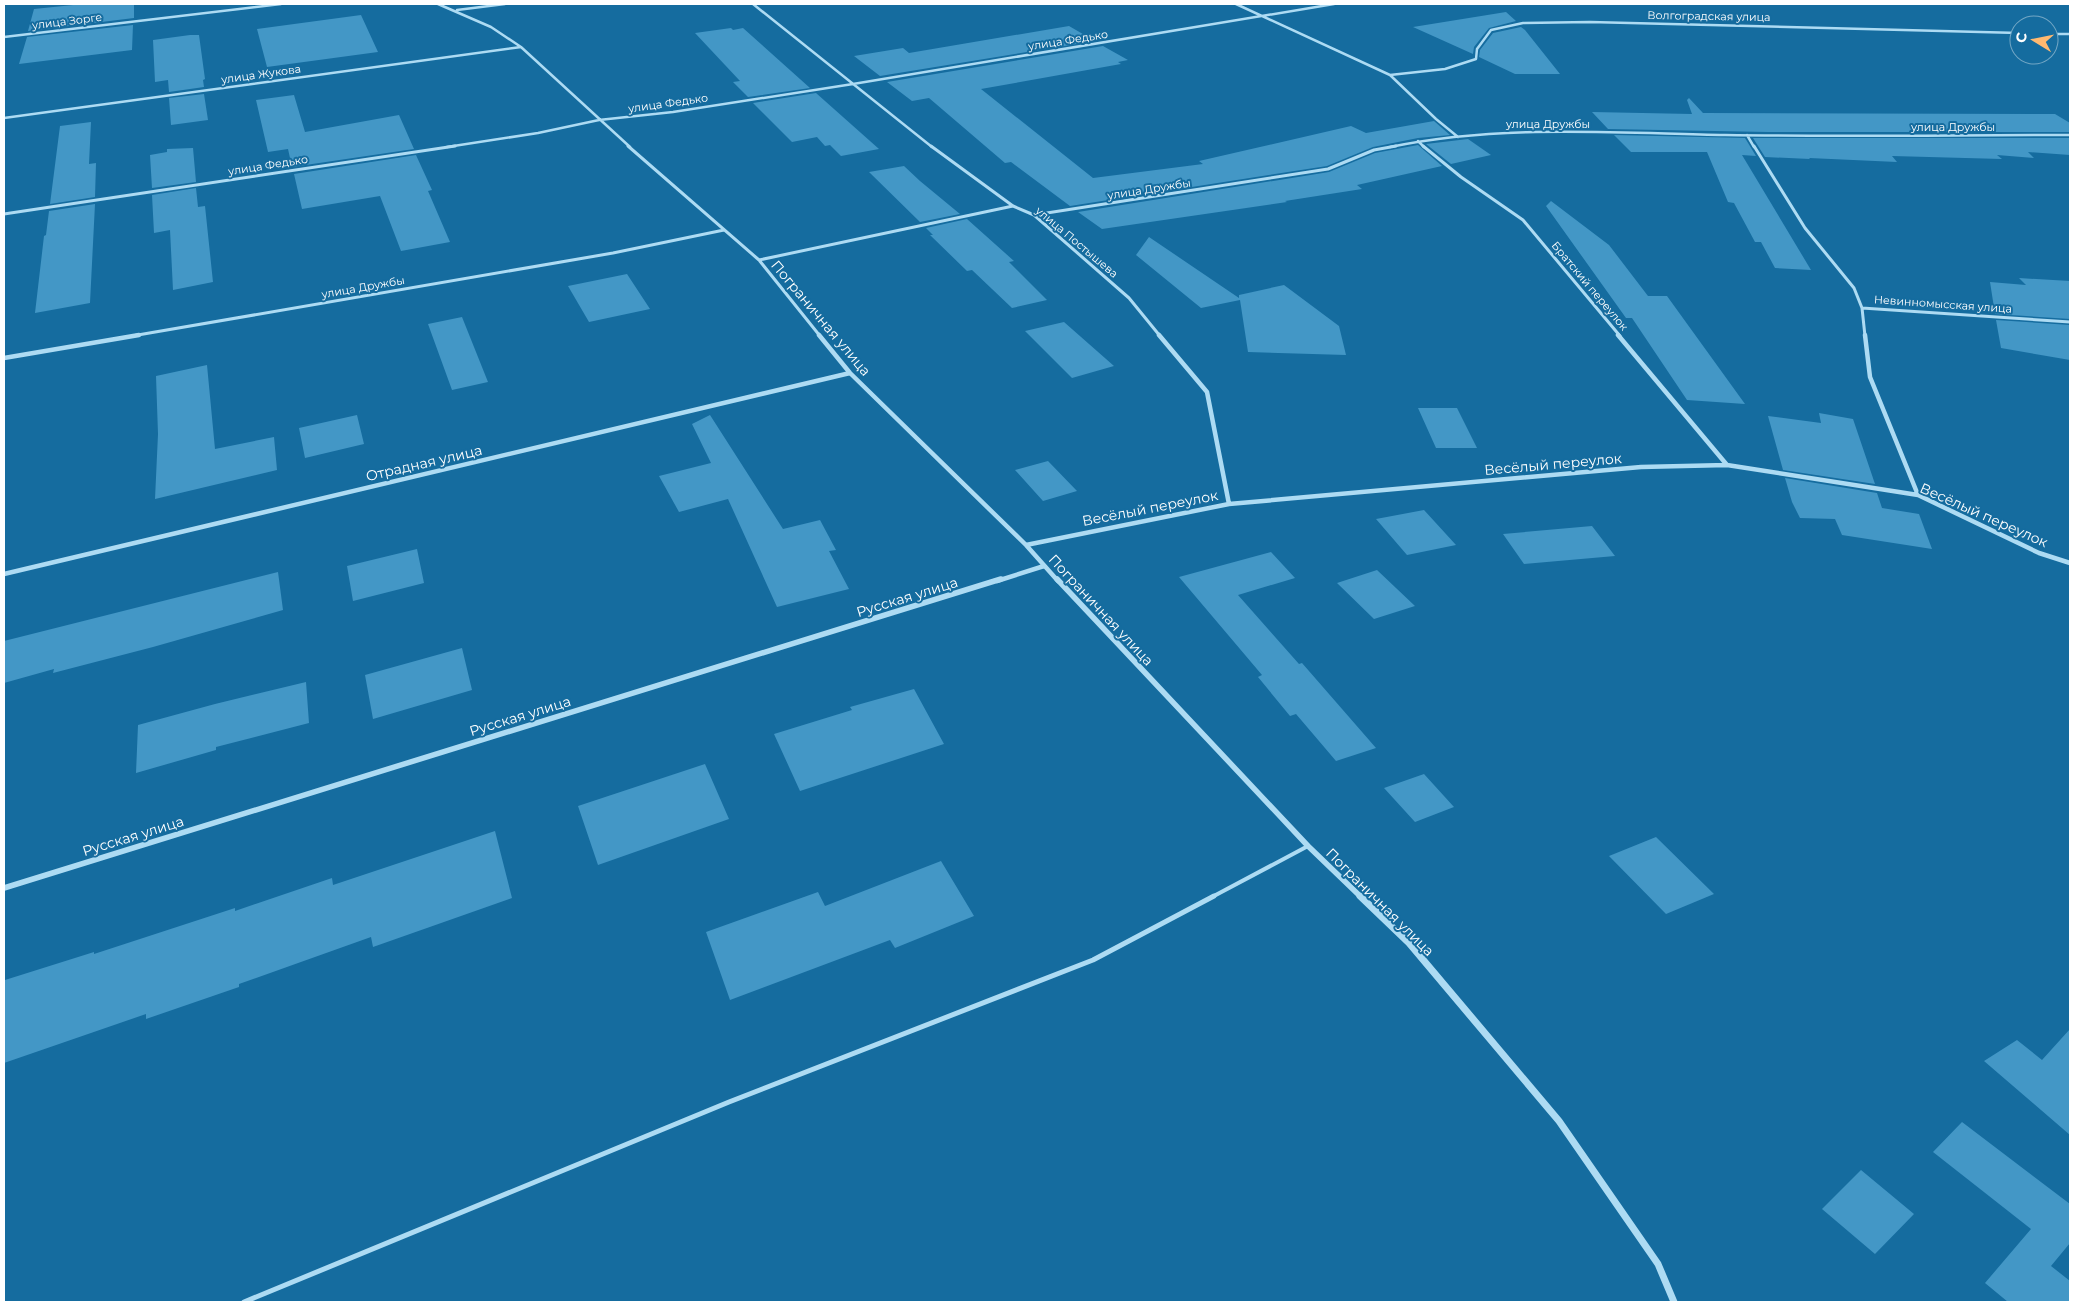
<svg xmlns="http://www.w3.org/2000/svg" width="2074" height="1306" font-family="Montserrat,sans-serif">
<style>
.building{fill:#4397c6}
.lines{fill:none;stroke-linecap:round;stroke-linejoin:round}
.service-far1{stroke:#addbf3;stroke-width:4}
.service{stroke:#addbf3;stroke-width:5}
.minor-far4{stroke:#addbf3;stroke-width:2.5}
.minor-far3{stroke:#addbf3;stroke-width:3}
.minor-far2{stroke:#addbf3;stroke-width:4.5}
.minor-far1{stroke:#addbf3;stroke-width:5.5}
.minor{stroke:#addbf3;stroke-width:7}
.labels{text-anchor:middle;stroke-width:4;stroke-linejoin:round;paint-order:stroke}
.far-street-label{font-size:11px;fill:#fff;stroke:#156c9f}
.street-label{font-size:14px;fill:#fff;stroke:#156c9f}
</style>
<rect width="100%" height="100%" fill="#156c9f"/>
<!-- building -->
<path class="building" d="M83,4H134V18L28,31L34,9Z
M1506,12L1516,21L1489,28L1474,47L1473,54L1413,27Z
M361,15L378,52L267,67L257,29Z
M133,25L132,50L19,64L27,37Z
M1069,26L1095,41L880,76L854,56L903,48L909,53Z
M1521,27L1525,30L1560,74H1515L1479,57L1480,50L1493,33Z
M731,28L733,30L743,28L810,88L748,97L733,82L740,81L695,33Z
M190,35H199L205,79L203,80L204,87L169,92L168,80L155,82L153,40Z
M1103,46L1128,60L1118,62L1121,64L981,89L1093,178L1203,164L1199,161L1351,126L1366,133L1434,121L1450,135L1418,138L1373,147L1327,166L1070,206L1011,162L1005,163L929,98L912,101L887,82Z
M816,93L879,149L841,156L830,145L825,146L817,137L792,142L753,103Z
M204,94L208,120L171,125L169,98Z
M294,95L305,132L399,115L414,149L292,167L288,149L268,152L256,100Z
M1689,98L1703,113L2055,114L2070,123V132H1768L1608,129L1592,112L1692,114L1687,100Z
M91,122L89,164L96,163L95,197L50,204L60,126Z
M1614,135L1745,138L1756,156L1742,155L1811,270L1775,268L1761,242H1755L1734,203L1728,202L1707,152H1631Z
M1753,138H2070V155L2028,152L2034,158L1997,155L2002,159L1892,156L1897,162L1809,158L1810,159L1765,157Z
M1468,139L1491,155L1451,164L1426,144Z
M1418,145L1442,166L1357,185L1362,189L1285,201L1287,202L1102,229L1078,212L1329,172L1375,153Z
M193,148L196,182L152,188L150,155L167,152V149Z
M416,155L432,190L428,191L450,242L401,251L380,196L302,209L294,174Z
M904,166L920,181L960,214L920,222L869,172Z
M196,188L198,207L205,206L213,282L173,290L170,230L154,233L152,195Z
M1551,201L1609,245L1648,296H1667L1745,404L1687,400L1632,318H1626L1546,206Z
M95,204L90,303L35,313L44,236L46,235L49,211Z
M967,219L1014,261L1009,262L1047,300L1012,308L972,270L967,271L930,235H933L926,228Z
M1149,237L1239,298V295L1284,285L1339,326L1346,355L1248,352L1240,300L1201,308L1136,255Z
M627,274L650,309L589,322L568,286Z
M2019,278L2070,281V319L1995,314L1990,282L2026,285Z
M462,317L488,382L452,390L428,324Z
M1996,320L2070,325V360L2001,348Z
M1064,322L1114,366L1072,378L1025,331Z
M207,365L215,449L274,437L277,470L155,499L158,434L156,376Z
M1418,408H1457L1477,448H1436Z
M1819,413L1853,419L1875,484L1783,470L1768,416L1821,423Z
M357,415L364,444L305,458L299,428Z
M710,415L783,529L820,520L836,550L829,551L849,589L777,607L728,499L679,512L659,476L711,463L692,424Z
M1048,461L1077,491L1043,501L1015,470Z
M1785,478L1877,493L1882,508L1919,514L1932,549L1842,535L1835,519L1800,518L1792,502Z
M1424,510L1456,545L1407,555L1376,519Z
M1592,526L1615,556L1524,564L1503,534Z
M417,549L424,583L353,601L347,566Z
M1271,552L1295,578L1238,595L1299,664L1302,663L1376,748L1336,761L1296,714L1290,716L1258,677L1262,675L1179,577Z
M1377,570L1415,606L1374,619L1337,583Z
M278,572L283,610L153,647L53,673L54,669L4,683V641Z
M462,648L472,690L373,719L365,675Z
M306,682L309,723L216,747V750L136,773L138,725L215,704Z
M914,689L944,744L800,791L774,734L852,710L850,707Z
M705,764L729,819L598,865L578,806Z
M1424,774L1454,807L1415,822L1384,788Z
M495,831L512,898L373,947L371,937L239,984V987L146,1019V1014L4,1063L5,980L94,952V954L235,908V911L332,878L333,885Z
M1656,837L1714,894L1666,914L1609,856Z
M941,861L974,916L895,948L890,940L730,1000L706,932L818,892L825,906Z
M2070,1029V1135L1984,1061L2017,1040L2042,1060Z
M1962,1122L2070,1204V1243L2051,1266L2070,1281V1302H2008L1985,1283L2031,1229L1933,1152Z
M1861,1170L1914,1214L1875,1254L1822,1209Z"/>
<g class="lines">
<!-- service-far1 -->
<path class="service-far1" d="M1212,897L1308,846"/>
<!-- service -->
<path class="service" d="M244,1302L729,1102L1093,960L1214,896"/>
<!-- minor-far4 -->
<path class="minor-far4" d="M438,4L491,27L521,47L630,147
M753,4L932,147
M1236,4L1390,75L1436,119L1458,137
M457,10L505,4
M2049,34H2070
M4,37L281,4
M1390,75L1445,69L1476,59L1477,49L1491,30L1523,23L1590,22L2019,33
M4,118L521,47
M1747,135L1754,147
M1418,141L1424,147
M447,147L538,133L599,120L673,112L853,84L1334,4
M1390,147C1500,124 1614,133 1725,135C1840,137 1955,135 2070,135"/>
<!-- minor-far3 -->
<path class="minor-far3" d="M628,146L759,260L820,336
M931,146L1013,206L1034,215L1129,298L1160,336
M1423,146L1461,177L1523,220L1620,336
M1754,146L1805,228L1854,288L1862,308
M4,214L455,146
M1034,215L1328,169L1374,150L1396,146
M759,260L1013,206
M132,336L613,253L724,230
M1865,336L1862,308L2070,322"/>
<!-- minor-far2 -->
<path class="minor-far2" d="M819,335L850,373L1026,545L1058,581
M1159,335L1207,392L1229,504
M1618,335L1727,465
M1865,335L1870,377L1918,495
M4,358L139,335
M1026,545L1229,504L1641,467L1727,465L1918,495L2039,553L2070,563
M4,574L850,373
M997,581L1044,566"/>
<!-- minor-far1 -->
<path class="minor-far1" d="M1057,579L1308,846L1361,897
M4,888L1001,579"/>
<!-- minor -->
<path class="minor" d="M1360,896L1409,943L1559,1121L1658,1264L1674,1302"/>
</g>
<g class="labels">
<!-- far-street labels -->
<g class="far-street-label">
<text transform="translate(1709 16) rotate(1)" y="4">Волгоградская улица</text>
<text transform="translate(67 21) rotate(-7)" y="4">улица Зорге</text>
<text transform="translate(1068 40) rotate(-9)" y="4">улица Федько</text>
<text transform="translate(261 74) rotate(-8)" y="4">улица Жукова</text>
<text transform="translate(668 103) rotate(-8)" y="4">улица Федько</text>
<text x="1548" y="128">улица Дружбы</text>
<text x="1953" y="131">улица Дружбы</text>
<text transform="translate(268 165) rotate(-9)" y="4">улица Федько</text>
<text transform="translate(1149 189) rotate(-9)" y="4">улица Дружбы</text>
<text transform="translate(1077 242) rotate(40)" y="4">улица Постышева</text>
<text transform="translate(1590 286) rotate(50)" y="4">Братский переулок</text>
<text transform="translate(363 287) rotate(-10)" y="4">улица Дружбы</text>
<text transform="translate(1943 304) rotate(4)" y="4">Невинномысская улица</text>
</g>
<!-- street labels -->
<g class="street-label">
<text transform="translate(821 318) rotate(50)" y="5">Пограничная улица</text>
<text transform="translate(424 463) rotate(-13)" y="5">Отрадная улица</text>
<text transform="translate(1553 464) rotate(-5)" y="5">Весёлый переулок</text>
<text transform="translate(1150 508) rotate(-11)" y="5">Весёлый переулок</text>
<text transform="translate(1984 515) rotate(24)" y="5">Весёлый переулок</text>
<text transform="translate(907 597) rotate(-17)" y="5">Русская улица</text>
<text transform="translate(1101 610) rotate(47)" y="5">Пограничная улица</text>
<text transform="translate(520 716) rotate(-17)" y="5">Русская улица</text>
<text transform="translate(133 836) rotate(-17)" y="5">Русская улица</text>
<text transform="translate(1380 902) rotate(45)" y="5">Пограничная улица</text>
</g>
</g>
<!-- border -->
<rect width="2074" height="1306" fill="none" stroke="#ffffff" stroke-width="10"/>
<!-- north arrow -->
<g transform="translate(2034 40) rotate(280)"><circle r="24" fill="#156c9f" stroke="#73a7c5"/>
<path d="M0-4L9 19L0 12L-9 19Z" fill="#ffb970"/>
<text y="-8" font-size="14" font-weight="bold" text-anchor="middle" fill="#ffffff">С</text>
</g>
</svg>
